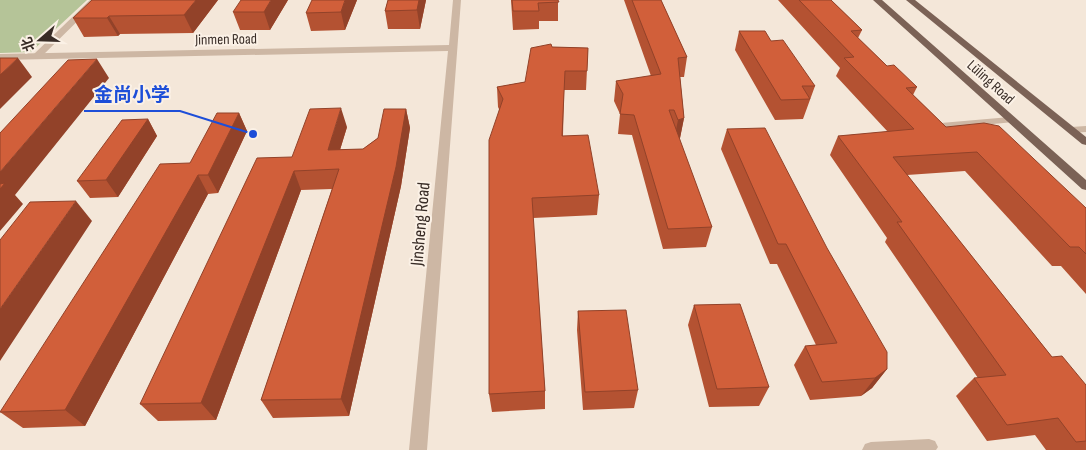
<svg xmlns="http://www.w3.org/2000/svg" width="1086" height="450" font-family="'Sofia Sans Condensed','Noto Sans SC',sans-serif">
<style>
.green{fill:#b5c498}
.lines{fill:none;stroke-linecap:round;stroke-linejoin:round}
.minor{fill:#cdb7a4;fill-rule:evenodd}
.tertiary{fill:#cdb7a4;fill-rule:evenodd}
.primary{fill:#7b6256;fill-rule:evenodd}
.wall{fill:#b45232}
.shaded-wall{fill:#924229}
.building{fill:#d15f3a;stroke:#924229}
.labels{text-anchor:middle;stroke-width:4;stroke-linejoin:round;paint-order:stroke}
.far-street-label{font-size:15px;fill:#382c26;stroke:#fbf1e6}
.street-label{font-size:18px;fill:#382c26;stroke:#fbf1e6}
.leader{fill:none;stroke:#1d4ed8;stroke-width:2}
.callout-dot{fill:#1d4ed8;stroke:#fbf1e6;stroke-width:2}
.callout-label{font-size:19px;text-anchor:middle;font-weight:bold;fill:#1d4ed8;stroke:#fbf1e6;stroke-width:4;stroke-linejoin:round;paint-order:stroke}
</style>
<rect width="100%" height="100%" fill="#f4e7d9"/>
<!-- green -->
<path class="green" d="M0,0H87L31,52L0,53Z"/>
<g class="lines">
<!-- minor -->
<path class="minor" d="M90,0H99L40,58H34V54Z
M1010,117L1015,120L1014,122L941,129L936,126L941,123Z
M929,439L935,441L938,447L936,450H862L865,444L871,442Z"/>
<!-- tertiary -->
<path class="tertiary" d="M453,0H461L427,450H409L448,51L0,60V54L449,45Z
M1086,126V132L1071,133L1066,130L1071,127Z"/>
<!-- primary -->
<path class="primary" d="M873,0H882L1086,180V190L1082,189Z
M906,0H915L1086,137V145L1082,144Z"/>
</g>
<!-- wall -->
<path class="wall" d="M218,0L193,33L120,34L118,36L84,37L73,18Z
M288,0L270,30H240L233,12Z
M357,0L345,30L311,31L306,13Z
M388,0H426L420,29H388L385,11Z
M511,0H558V21H539V29L513,30Z
M624,0H661L687,57L684,77H680L684,118L680,138L679,139L712,227L706,247L663,249L632,135L618,134L620,114L614,101L616,81L651,76Z
M778,0H831L862,30L858,38L887,66L917,87L913,95L946,127L1086,208V294L1061,266H1052L965,171L907,175L1052,357L1086,385V450H1046L1035,435L987,441L956,396L974,378H978L885,242L887,238L830,155L838,136L888,132L836,76L840,68Z
M739,31L815,86L803,119L775,120L735,50Z
M552,47L588,48L586,90H564L563,136L599,195L597,215L533,218L545,391V409L492,412L489,394L499,109L498,107L497,87L525,82Z
M406,109L410,128L401,186L349,416L273,418L261,400L332,189L301,190L216,420L158,421L140,404L292,157L347,127L340,150L363,149L378,138Z
M239,113L247,131L218,193L208,194L85,426L23,428L0,412L190,163Z
M148,119L157,136L118,197L90,198L77,181Z
M727,129L887,369L872,388L861,396L810,400L794,365L805,346L816,345L777,264H770L721,149Z
M694,305L769,387L759,406L709,407L688,325Z
M578,311L638,390L634,408L583,410L577,330Z"/>
<!-- shaded-wall -->
<path class="shaded-wall" d="M196,0H218L193,33L184,15Z
M271,0H288L270,30L264,12Z
M345,0H357L345,30L341,12Z
M419,0H426L420,29L417,10Z
M109,16L120,34L118,36L107,18Z
M18,58L32,77L0,109V75Z
M97,59L109,78L15,195L23,204L0,231V172Z
M341,108L347,127L334,169L328,150Z
M406,109L410,128L401,186L349,416L341,399Z
M239,113L247,131L218,193L208,175Z
M684,118L680,138L674,140L678,120Z
M148,119L157,136L118,197L106,180Z
M294,171L301,190L216,420L201,403Z
M198,175L208,194L85,426L65,410Z
M76,201L92,221L0,361V309Z
M887,369L872,388L861,396L875,378Z"/>
<!-- building -->
<path class="building" d="M92,0H196L184,15L109,16L107,18H73Z
M241,0H271L264,12H233Z
M312,0H345L341,12L306,13Z
M388,0H419L417,10L385,11Z
M512,0H558L559,2L538,3L539,11H513Z
M632,0H661L687,57L678,58L684,118L678,120L674,110H669L712,227L668,229L634,115L620,114L623,94L616,81L661,74Z
M799,0H831L862,30L851,31L887,66L894,65L917,87L906,88L946,127L984,123L999,126L1086,208V254L1079,247H1070L977,152L893,157L1052,357L1062,356L1086,385V441L1076,442L1058,418L1007,425L974,378L1006,375L897,222H902L838,136L914,129L844,58L854,57Z
M739,31H765L771,41L783,40L815,86H802L810,99L781,100Z
M551,44L552,47L588,48L587,71H565L562,136L588,135L599,195L532,198L545,391L489,394V140L503,99L497,87L525,82L531,48Z
M0,58H18L0,75Z
M97,59L0,172V133L68,60Z
M341,108L328,150L363,149L378,138L384,109H406L396,167L341,399L261,400L339,169L294,171L201,403L140,404L257,158L292,157L310,109Z
M217,113H239L208,175H198L65,410L0,412L160,164L190,163Z
M148,119L106,180L77,181L122,120Z
M765,128L827,248L887,352V369L875,378L822,382L805,346L837,343L786,244H778L727,129Z
M5,183L0,189V184Z
M76,201L0,309V240L30,202Z
M740,304L769,387L717,389L694,305Z
M626,310L638,390L585,392L578,311Z"/>
<g class="labels">
<!-- far-street labels -->
<g class="far-street-label">
<text transform="translate(226 39) rotate(-1)" y="5">Jinmen Road</text>
<text transform="translate(991 82) rotate(42)" y="5">Lüling Road</text>
</g>
<!-- street labels -->
<g class="street-label">
<text transform="translate(420 224) rotate(-85)" y="6">Jinsheng Road</text>
</g>
</g>
<!-- callouts -->
<path class="leader" d="M253 134L180 111H84"/>
<circle class="callout-dot" cx="253" cy="134" r="5"/>
<g class="callout-label">
<text x="132" y="101">金尚小学</text>
</g>
<!-- north arrow -->
<g transform="translate(40 40) rotate(250)" stroke="#fbf1e6" stroke-width="4" paint-order="stroke">
<path d="M0-4L9 19L0 12L-9 19Z" fill="#382c26"/>
<text y="-8" font-size="14" font-weight="bold" text-anchor="middle" fill="#382c26">北</text>
</g>
</svg>
